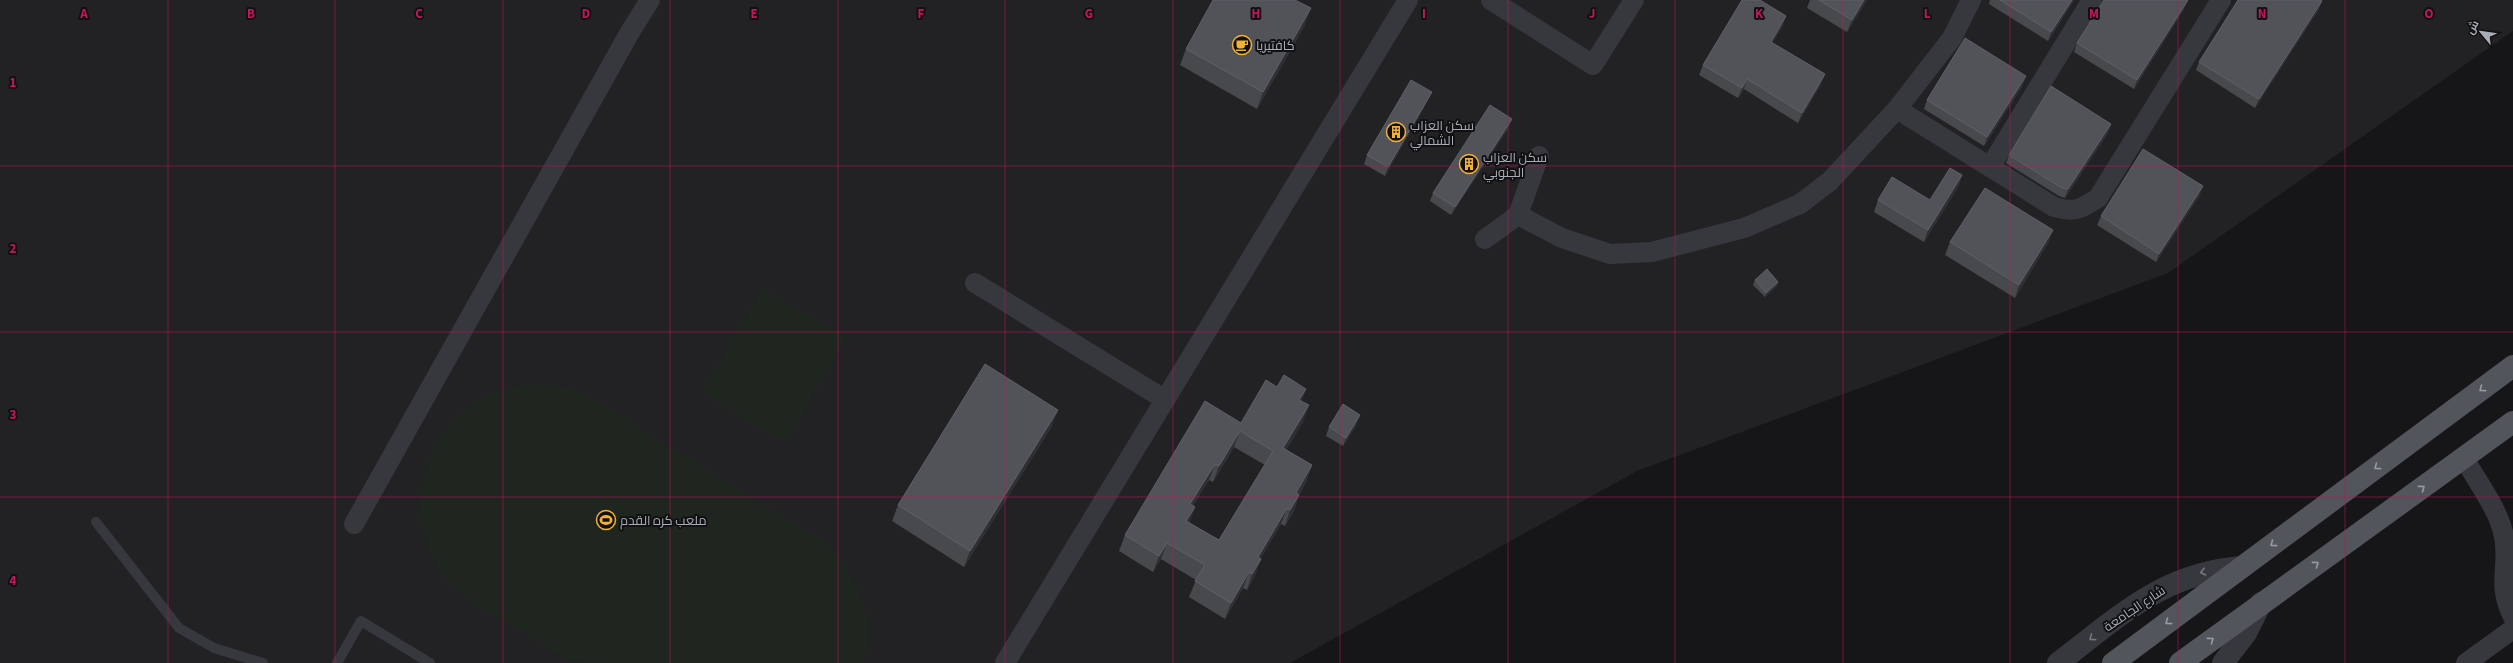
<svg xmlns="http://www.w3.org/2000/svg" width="2513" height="663" font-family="'Source Sans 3',Cairo,sans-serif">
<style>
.built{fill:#222225}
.green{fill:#1e261f}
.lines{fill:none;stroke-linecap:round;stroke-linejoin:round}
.service{stroke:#37383d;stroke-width:10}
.minor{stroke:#37383d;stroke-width:20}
.tertiary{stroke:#37383d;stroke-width:22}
.primary{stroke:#53555c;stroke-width:22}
.wall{fill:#47494d;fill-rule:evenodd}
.shaded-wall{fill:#2f3033}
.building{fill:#525359;stroke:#5f6168;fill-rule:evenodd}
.oneway{stroke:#979ba6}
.oneway2{stroke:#757881}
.grid{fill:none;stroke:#c2185b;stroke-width:1;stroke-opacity:0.55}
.labels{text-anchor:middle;stroke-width:4;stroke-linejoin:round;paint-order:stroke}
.poi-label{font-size:13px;fill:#a8adb8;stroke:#111113;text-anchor:start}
.street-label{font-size:13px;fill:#a8adb8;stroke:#111113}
.grid-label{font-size:13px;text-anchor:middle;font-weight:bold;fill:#c2185b;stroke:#111113;stroke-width:4;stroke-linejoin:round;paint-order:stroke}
</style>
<rect width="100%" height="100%" fill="#161618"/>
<!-- built -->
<path class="built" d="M0,0H2513V31L2168,273L1637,471L1290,663H0Z"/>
<!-- green -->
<path class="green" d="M762,289L847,337L786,443L701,392Z
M537,384L560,386L583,393L824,542C858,575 877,616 864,663C790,663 715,663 640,663C626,663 583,663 572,662C560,657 547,647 536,640C507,622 463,602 443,575C405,522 417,445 470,407C490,392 513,387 537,384Z"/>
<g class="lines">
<!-- service -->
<path class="service" d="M96,522L179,628L214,648L263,663
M337,663L361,621L430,663"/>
<!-- minor -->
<path class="minor" d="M1491,0L1593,65L1634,0
M1897,109L2054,207C2075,213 2081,209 2098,198L2221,0
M1990,167L2092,0
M1518,215L1562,238L1610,254L1652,252L1744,228L1800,204L1830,181L1897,109L1952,38L1971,0
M1485,239L1518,215L1539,156
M975,283L1164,399
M2464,458C2476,480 2500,511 2504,537C2510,569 2496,582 2513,617
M354,524L630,32L650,0
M1005,663L1408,0
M2466,663L2513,629"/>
<!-- tertiary -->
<path class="tertiary" d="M2058,663C2119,617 2162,573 2242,567
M2223,663L2246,633L2261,603"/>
<!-- primary -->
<path class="primary" d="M2113,663L2513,366
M2180,663L2513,422"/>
</g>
<!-- wall -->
<path class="wall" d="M1810,0H1867L1847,32L1807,8Z
M1990,0H2074L2048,41L1989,4Z
M2184,9L2134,89L2074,52L2077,43Z
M2319,9L2255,108L2196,70L2199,62Z
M1305,25L1257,109L1180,65L1186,49Z
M1783,26L1772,43L1821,84L1798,123L1744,89L1738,98L1699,75L1703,65Z
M2023,85L1984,146L1924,109L1927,100Z
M1428,100L1385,176L1364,164L1367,155Z
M2111,124L2108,133L2065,198L2059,196L2006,163L2009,155Z
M1509,127L1451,215L1430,201L1433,193Z
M1962,175L1958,187L1924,242L1874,212L1878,200H1930Z
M2200,195L2156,262L2097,225L2101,216Z
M2053,230L2048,243L2015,298L1945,255L1950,242Z
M1755,280L1778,282L1777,286L1765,297L1753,285Z
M1277,387L1306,389L1301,401L1303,422L1286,450L1312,465L1306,482L1299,495L1294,511L1285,526L1281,524L1260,559H1261L1255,575L1247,590L1243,588L1225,619L1189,597L1196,580L1161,559L1153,572L1119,551L1125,535L1241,423ZM1234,447L1265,465L1219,540L1189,523L1195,507L1193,505L1209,480L1213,482Z
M1357,424L1343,446L1326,436L1329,427Z
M1052,426L964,567L892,521L898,505Z"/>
<!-- shaded-wall -->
<path class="shaded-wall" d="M1864,0H1867L1847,32L1852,20Z
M2072,0H2074L2048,41L2051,32Z
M2188,0L2184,9L2134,89L2137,80Z
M2322,1L2319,9L2255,108L2259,99Z
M1311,8L1305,25L1257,109L1263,92Z
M1786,16L1783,26L1767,52L1771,42Z
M1825,74L1821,84L1798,123L1802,113Z
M2026,76L2023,85L1984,146L1987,137Z
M1747,79L1744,89L1738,98L1742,88Z
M1432,92L1428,100L1385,176L1388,167Z
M1512,119L1509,127L1451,215L1455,207Z
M2111,124L2108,133L2065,198L2068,189Z
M1962,175L1958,187L1924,242L1928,230Z
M2203,186L2200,195L2156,262L2159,254Z
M2053,230L2048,243L2015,298L2019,285Z
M1778,282L1777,286L1765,297L1766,293Z
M1306,389L1300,405L1299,400Z
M1309,405L1303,422L1277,464L1283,448Z
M1058,410L1052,426L964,567L970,551Z
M1360,415L1357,424L1343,446L1346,438Z
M1240,431L1234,447L1213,482L1219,466Z
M1215,464L1209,480L1184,520L1190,504Z
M1312,465L1306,482L1290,509L1296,493Z
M1299,495L1294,511L1285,526L1290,510Z
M1195,507L1189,523L1186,521Z
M1287,508L1281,524L1252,573L1258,557Z
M1167,543L1161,559L1153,572L1159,556Z
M1261,559L1255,575L1247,590L1252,574Z
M1249,572L1243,588L1225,619L1231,603Z"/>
<!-- building -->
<path class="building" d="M1213,0H1295L1311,8L1263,92L1186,49Z
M1742,0H1760L1786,16L1771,42L1825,74L1802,113L1747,79L1742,88L1703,65Z
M1819,0H1864L1852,20Z
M2000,0H2072L2051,32Z
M2104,0H2188L2137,80L2077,43Z
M2238,0H2321L2322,1L2259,99L2199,62Z
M1965,38L2026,76L1987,137L1927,100Z
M1411,80L1432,92L1388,167L1367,155Z
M2051,86L2111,124L2068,189L2062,188L2009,155Z
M1490,105L1512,119L1455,207L1433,193Z
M2143,149L2203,186L2159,254L2101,216Z
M1950,168L1962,175L1928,230L1878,200L1892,177L1930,200Z
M1985,188L2053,230L2019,285L1950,242Z
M1767,269L1778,282L1766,293L1755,280Z
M985,364L1058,410L970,551L898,505Z
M1284,375L1306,389L1299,400L1309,405L1283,448L1312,465L1296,493L1299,495L1290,510L1287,508L1258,557L1261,559L1252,574L1249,572L1231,603L1195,581L1205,565L1167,543L1159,556L1125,535L1205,401L1241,423L1266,380L1277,387ZM1240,431L1273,451L1219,540L1186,521L1195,507L1190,504L1215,464L1219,466Z
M1343,404L1360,415L1346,438L1329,427Z"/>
<!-- one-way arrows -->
<defs><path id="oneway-chevron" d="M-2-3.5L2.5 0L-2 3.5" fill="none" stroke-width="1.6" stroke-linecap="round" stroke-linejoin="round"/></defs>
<g class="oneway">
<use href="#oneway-chevron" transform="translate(2482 389) rotate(143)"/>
<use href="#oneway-chevron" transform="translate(2377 467) rotate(143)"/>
<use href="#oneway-chevron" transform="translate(2422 488) rotate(-36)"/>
<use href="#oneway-chevron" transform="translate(2273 544) rotate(143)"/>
<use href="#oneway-chevron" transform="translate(2316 564) rotate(-36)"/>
<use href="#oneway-chevron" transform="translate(2168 622) rotate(143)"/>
<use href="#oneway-chevron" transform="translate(2211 640) rotate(-36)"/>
</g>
<g class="oneway2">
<use href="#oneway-chevron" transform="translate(2203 572) rotate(168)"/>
<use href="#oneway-chevron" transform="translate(2092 638) rotate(143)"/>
</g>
<!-- grid -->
<path class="grid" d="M168,0V663M335,0V663M503,0V663M670,0V663M838,0V663M1005,0V663M1173,0V663M1340,0V663M1508,0V663M1675,0V663M1843,0V663M2010,0V663M2178,0V663M2345,0V663M0,166H2513M0,332H2513M0,497H2513"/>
<!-- icons -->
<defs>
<symbol id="cafe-ring" viewBox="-11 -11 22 22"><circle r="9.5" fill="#111113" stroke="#f2b134" stroke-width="1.5"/><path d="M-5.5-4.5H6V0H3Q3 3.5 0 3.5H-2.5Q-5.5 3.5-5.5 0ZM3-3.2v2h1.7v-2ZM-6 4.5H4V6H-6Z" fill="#f2b134"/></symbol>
<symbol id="building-ring" viewBox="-11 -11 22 22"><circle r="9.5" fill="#111113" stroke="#f2b134" stroke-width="1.5"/><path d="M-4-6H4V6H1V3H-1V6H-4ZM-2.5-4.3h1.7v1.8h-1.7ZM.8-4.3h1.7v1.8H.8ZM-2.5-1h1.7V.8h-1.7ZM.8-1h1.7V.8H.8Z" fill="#f2b134"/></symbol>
<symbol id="stadium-ring" viewBox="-11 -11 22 22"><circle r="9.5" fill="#111113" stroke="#f2b134" stroke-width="1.5"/><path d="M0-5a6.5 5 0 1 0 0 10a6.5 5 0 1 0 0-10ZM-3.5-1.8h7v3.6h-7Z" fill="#f2b134"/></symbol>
</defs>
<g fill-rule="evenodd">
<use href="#cafe-ring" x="1231" y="34" width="22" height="22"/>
<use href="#building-ring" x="1385" y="121" width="22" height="22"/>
<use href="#building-ring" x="1458" y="153" width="22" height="22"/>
<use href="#stadium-ring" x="595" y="509" width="22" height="22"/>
</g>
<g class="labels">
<!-- poi labels -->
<g class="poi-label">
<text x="1256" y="50">کافتیریا</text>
<text x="1410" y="130">سكن العزاب<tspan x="1410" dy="15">الشمالي</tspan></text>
<text x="1483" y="162">سكن العزاب<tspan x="1483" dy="15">الجنوبي</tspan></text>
<text x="620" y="525">ملعب كره القدم</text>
</g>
<!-- street labels -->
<g class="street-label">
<text transform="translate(2134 608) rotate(-34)" y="5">شارع الجامعة</text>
</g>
</g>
<g class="grid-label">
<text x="84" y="18">A</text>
<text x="251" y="18">B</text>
<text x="419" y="18">C</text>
<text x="586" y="18">D</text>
<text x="754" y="18">E</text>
<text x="921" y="18">F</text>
<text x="1089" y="18">G</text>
<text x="1256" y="18">H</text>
<text x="1424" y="18">I</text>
<text x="1592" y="18">J</text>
<text x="1759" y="18">K</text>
<text x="1927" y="18">L</text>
<text x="2094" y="18">M</text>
<text x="2262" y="18">N</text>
<text x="2429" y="18">O</text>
<text x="13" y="87">1</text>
<text x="13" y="253">2</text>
<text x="13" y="419">3</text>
<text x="13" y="585">4</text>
</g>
<!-- north arrow -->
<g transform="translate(2481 32) rotate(299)" stroke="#111113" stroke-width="3" paint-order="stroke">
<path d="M0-3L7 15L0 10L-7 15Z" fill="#a8adb8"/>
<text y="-6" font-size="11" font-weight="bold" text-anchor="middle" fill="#a8adb8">ش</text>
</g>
</svg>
